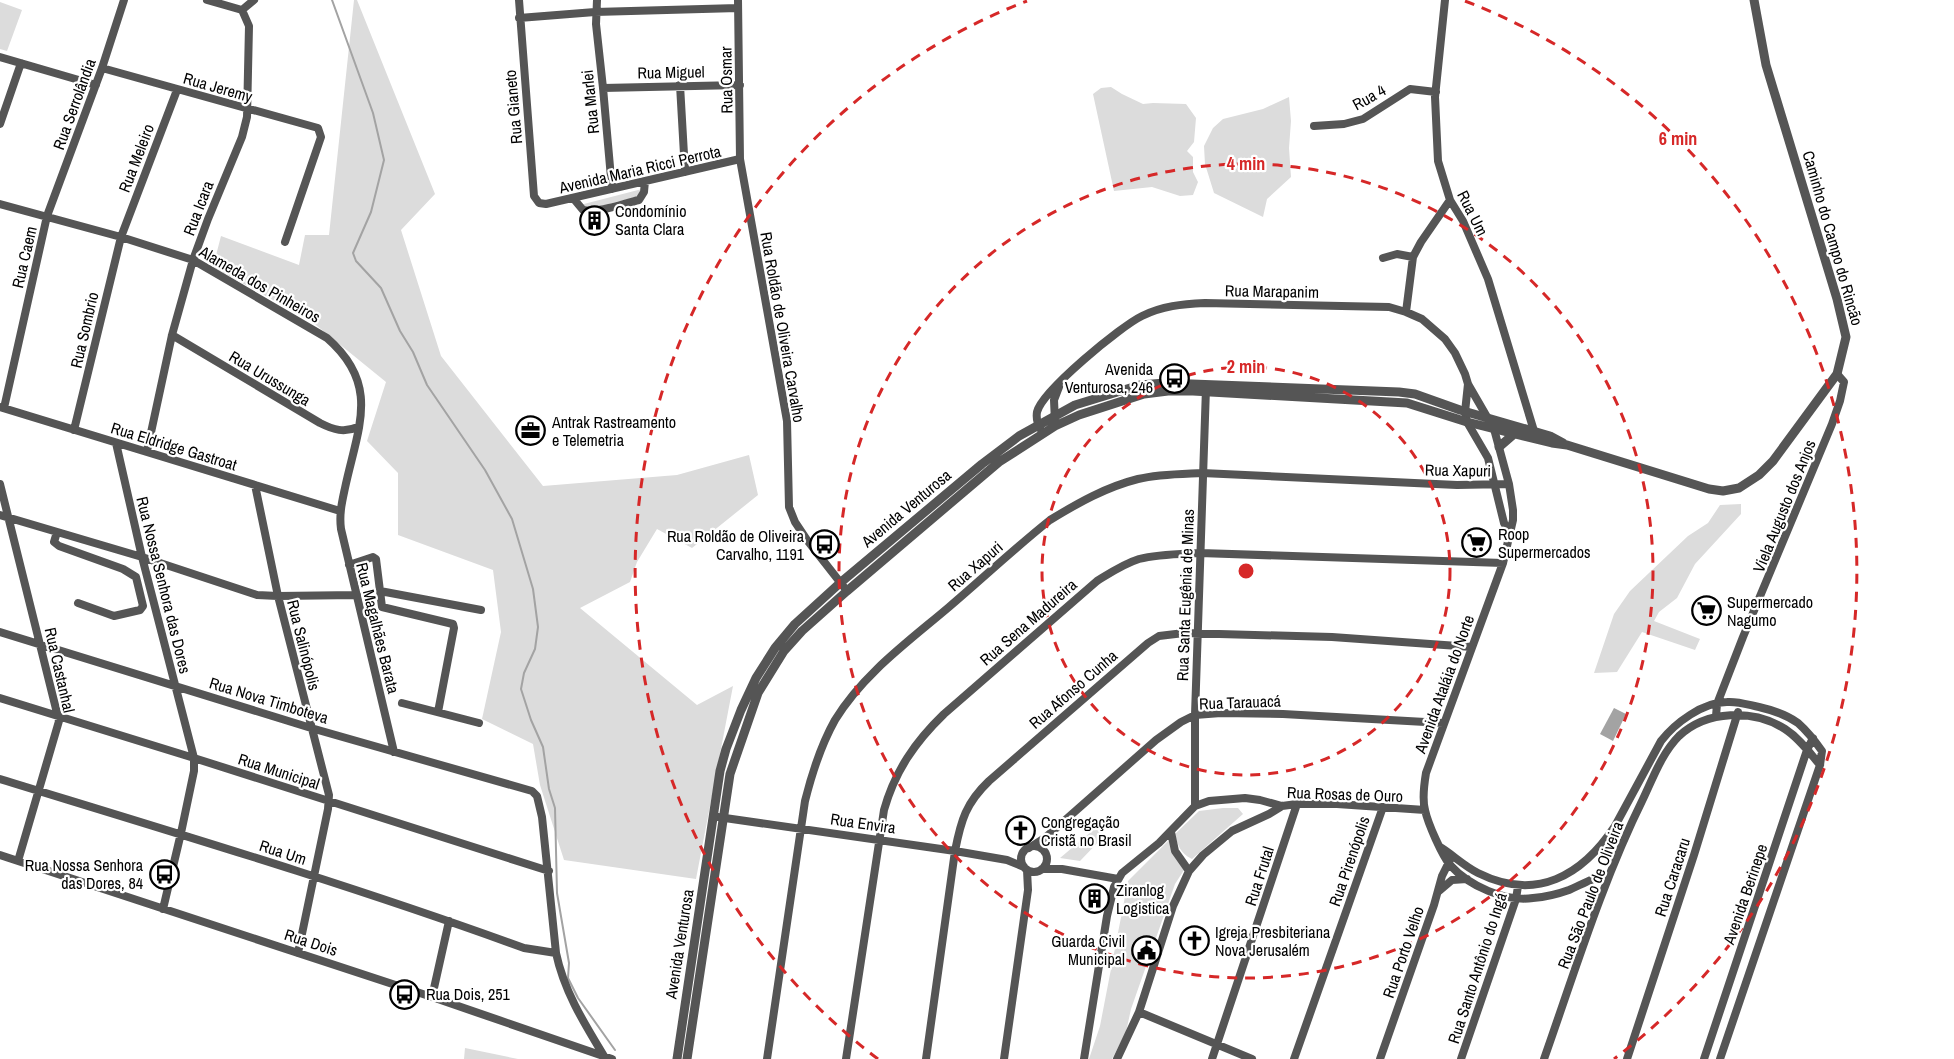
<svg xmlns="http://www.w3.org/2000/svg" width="1954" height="1059" font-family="'Archivo Narrow',sans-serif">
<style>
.green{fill:#dcdcdc}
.water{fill:#a3a3a3}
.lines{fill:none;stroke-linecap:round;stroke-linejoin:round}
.stream{stroke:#a3a3a3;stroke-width:2}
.minor{stroke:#555;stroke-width:8}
.tertiary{stroke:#555;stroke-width:9}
.ring{fill:none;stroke:#d62828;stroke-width:3;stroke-dasharray:10 8}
.labels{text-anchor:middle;stroke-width:4.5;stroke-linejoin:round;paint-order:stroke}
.street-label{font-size:16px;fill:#000;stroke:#fff}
.poi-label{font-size:16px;fill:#000;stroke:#fff;text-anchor:start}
.centre{fill:#d62828;stroke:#fff;stroke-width:3}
.ring-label{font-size:18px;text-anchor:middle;font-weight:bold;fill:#d62828;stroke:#fff;stroke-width:4.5;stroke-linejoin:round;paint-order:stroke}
</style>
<rect width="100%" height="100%" fill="#fff"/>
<!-- green -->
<path class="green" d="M354,0H357L435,194L401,230L441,356L543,486L677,475L749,455L758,495L692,548L657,529L637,562L630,582L580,608L697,705L733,686L696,879L564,860L540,785L533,744L482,719L501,632L493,570L398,535V473L367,441L386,382L311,321L213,267L221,236L299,265L305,235H329Z
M0,2L22,10L7,51L0,49Z
M1111,87L1122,94L1143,104L1153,103L1186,104L1196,118L1194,142L1187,151L1193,157V172L1198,182L1193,195L1180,196L1152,187L1114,191L1093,94L1101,88Z
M1289,97L1291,121L1289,148L1291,177L1267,199L1263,217L1214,193L1205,164L1204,146L1213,128L1223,119L1263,109Z
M642,189L636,197L589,209L580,205Z
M1741,504V514L1695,564L1677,598L1659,612L1654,621L1700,639L1695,650L1642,632L1617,672L1594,673L1614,614L1630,591L1688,536L1708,523L1720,505Z
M1223,808H1238L1243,814L1192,859C1180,853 1178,846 1175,834L1199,811Z
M1098,826L1104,836L1080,861L1060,858Z
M1170,839L1186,867L1175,884L1131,1009L1126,1032L1112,1059H1089L1100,1026L1128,881Z
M465,1048L518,1059H464Z"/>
<!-- water -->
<path class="water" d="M1614,708L1626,714L1613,741L1600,734Z"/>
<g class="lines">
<!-- stream -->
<path class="stream" d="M332,0L373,113L384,160L371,212L353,253L356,261L381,288L400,331L413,352L427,385L485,470L512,519L533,589L538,627L535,649L524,673L521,689L531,720L543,747L549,789L555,808L557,893L569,963L568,978L578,998L615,1050"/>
<!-- minor -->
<path class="minor" d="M207,0L242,10
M519,0L534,196L539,203L546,204L740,159
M597,0L596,24L603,88L612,189
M738,0L740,159L787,421L789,507L795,522L807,540L847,591
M1445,0L1435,97L1438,161L1450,200L1463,221L1488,279L1534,431
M242,10L254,0
M519,18L595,12L738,8
M0,57L96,85
M102,68L318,128L321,137L285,242
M680,85L685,172
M603,88L740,85
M0,124L21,63
M1314,126L1344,124L1363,119L1410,89L1436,92
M573,198L583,210C600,213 622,204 639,200L644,192L645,181
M0,204L121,237L193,260L327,338C381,385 358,427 345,488C342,502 339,514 341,529L394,752
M1383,258L1397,254L1413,257
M1406,312L1413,257L1421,242L1450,200
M172,335L320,423C334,430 344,433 358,427
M1468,384L1465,412L1467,422L1488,458L1504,523L1509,532
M0,407L340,511
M4,408L47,216L102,68L124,0
M1055,422L1054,400L1059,387
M74,430L121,237L177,90
M1041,430C1038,425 1036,418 1037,412C1042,391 1121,326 1142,316C1162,306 1182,304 1205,303L1389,307L1406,312L1422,319L1445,339L1455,353L1465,374L1468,384L1494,429L1509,484L1513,510V520L1503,563L1426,773C1424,785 1422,799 1425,810C1428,824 1442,855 1450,865C1469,886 1505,902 1533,898C1545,897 1558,894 1569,890C1583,884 1593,877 1608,876
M116,443L142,557L194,758V771L181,833L163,909
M147,451L172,335L193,260L208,219L242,137L247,117L249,26L242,10
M0,484L59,721L18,861
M255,485L278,596L329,795L328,809L298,953
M0,515L142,557L257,595L278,596L357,595
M57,532L54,542L59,546L123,569L136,577L143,606L140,610L114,616L78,603
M349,565L373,557L376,559L382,607L453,624L454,628L438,712
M380,591L481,610
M0,632L311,728L532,791L537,796L542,817L556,953C564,991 584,1023 604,1056
M0,698L194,758L549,871
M402,703L479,723
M1716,716L1717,704L1743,637L1832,424L1840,401L1844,382L1837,374
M0,779C176,833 351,885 524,948L556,953
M1195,806V715L1206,388
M718,817L955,851L1007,860L1024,867
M1171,832L1175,851L1189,871
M1021 859a13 13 0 1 1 26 0a13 13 0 1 1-26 0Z
M1440,847C1453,855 1464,866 1478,873C1536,902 1582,876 1615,826L1661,741C1675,723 1703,702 1727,702C1738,701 1749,705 1759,707C1772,710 1787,715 1798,723C1807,731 1815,741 1822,751L1820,765L1720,1059
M1029,848L1046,837L1156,740L1181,722L1195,715L1221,713L1283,714L1443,723
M0,855L432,997L612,1059
M1042,869H1062L1118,879
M1439,891L1452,880L1467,879
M432,997L449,921
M1139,1012L1252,1059
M767,1059L805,801C812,773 821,745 835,720C863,674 909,641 949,607C983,578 1015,548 1050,520C1078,503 1106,487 1138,479C1159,474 1181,474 1202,473L1457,485L1509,484
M846,1059L884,810C895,771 915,742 944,714L1097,581C1110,573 1123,564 1139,559C1158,554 1180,554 1200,553L1503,563
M926,1059L955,851C961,820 966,803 989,781L1148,643L1159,636L1184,633L1332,637L1472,647
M1004,1059L1028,890L1027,870
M1084,1059L1107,916L1114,887L1122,873L1159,843L1195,806L1209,801L1245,798L1260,800L1282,806L1297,804H1337L1425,810
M1117,1059L1139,1012L1173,906L1189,871L1203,855L1232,831L1269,814L1282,806
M1212,1059L1297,804
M1294,1059L1383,807
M1380,1059L1434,905L1442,876L1450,860
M1461,1059L1516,899L1518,886
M1544,1059C1575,971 1602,882 1643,799C1653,778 1662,753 1679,736C1707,710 1753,709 1785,729C1799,738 1809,752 1820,765
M1627,1059L1694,855L1738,712
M1704,1059L1807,750L1813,738"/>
<!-- tertiary -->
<path class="tertiary" d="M1499,447L1514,434
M677,1059L720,771L726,749L741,710L756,678L775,648L795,624L840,583L982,464L1019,436L1075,405L1140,385L1165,383L1399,392L1415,394L1460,410L1550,436L1563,443
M687,1059L730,774L758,693L784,651L802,631L847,591L999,462L1055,426L1079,415L1144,394L1168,391H1193L1407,403L1467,422L1552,443L1567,445L1709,489L1723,491L1739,488L1759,475L1773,461L1837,374L1846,337L1837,299L1766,65L1754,0"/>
</g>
<!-- distance rings -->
<g class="ring">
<circle cx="1246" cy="571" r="204"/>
<circle cx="1246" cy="571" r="407"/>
<path d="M878 1059A611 611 0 0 1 1027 1M1465 1A611 611 0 0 1 1614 1059"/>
</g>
<!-- icons -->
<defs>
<symbol id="building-ring" viewBox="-11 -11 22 22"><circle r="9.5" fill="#fff" stroke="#000" stroke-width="1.5"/><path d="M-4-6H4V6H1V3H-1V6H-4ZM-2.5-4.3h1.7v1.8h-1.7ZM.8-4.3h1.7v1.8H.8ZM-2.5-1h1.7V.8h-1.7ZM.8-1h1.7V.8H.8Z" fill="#000"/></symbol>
<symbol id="bus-ring" viewBox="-11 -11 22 22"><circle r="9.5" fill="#fff" stroke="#000" stroke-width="1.5"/><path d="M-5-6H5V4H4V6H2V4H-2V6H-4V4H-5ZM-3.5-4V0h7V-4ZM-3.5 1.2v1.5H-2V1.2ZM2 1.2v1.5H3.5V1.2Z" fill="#000"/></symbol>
<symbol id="office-ring" viewBox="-11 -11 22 22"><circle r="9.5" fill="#fff" stroke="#000" stroke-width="1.5"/><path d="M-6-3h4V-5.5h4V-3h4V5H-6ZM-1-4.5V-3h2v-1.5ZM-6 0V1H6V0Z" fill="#000"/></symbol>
<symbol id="supermarket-ring" viewBox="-11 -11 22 22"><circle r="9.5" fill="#fff" stroke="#000" stroke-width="1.5"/><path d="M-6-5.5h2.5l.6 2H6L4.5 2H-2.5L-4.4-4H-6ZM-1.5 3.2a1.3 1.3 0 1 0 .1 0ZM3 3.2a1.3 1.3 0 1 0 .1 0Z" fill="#000"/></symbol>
<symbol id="church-ring" viewBox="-11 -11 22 22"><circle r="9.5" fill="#fff" stroke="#000" stroke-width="1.5"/><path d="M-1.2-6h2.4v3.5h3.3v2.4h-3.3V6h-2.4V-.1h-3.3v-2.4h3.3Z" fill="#000"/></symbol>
<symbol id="civic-ring" viewBox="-11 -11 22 22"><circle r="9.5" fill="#fff" stroke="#000" stroke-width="1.5"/><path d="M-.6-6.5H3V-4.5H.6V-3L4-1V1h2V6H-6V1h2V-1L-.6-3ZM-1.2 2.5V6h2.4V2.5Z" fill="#000"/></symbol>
</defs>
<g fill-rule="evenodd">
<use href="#building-ring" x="578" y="204" width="33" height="33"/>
<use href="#bus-ring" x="1158" y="362" width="33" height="33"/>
<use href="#office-ring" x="514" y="414" width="33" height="33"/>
<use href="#supermarket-ring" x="1460" y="526" width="33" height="33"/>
<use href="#bus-ring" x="808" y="528" width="33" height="33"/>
<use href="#supermarket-ring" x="1690" y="594" width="33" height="33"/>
<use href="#church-ring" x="1004" y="814" width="33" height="33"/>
<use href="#bus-ring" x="148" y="858" width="33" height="33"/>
<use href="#building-ring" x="1078" y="882" width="33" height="33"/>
<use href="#church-ring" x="1178" y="924" width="33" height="33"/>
<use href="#civic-ring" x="1130" y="934" width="33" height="33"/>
<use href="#bus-ring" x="388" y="978" width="33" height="33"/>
</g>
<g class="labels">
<!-- street labels -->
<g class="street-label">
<text transform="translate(671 72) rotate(-1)" y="6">Rua Miguel</text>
<text transform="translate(726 80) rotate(-91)" y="6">Rua Osmar</text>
<text transform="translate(218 87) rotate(16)" y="6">Rua Jeremy</text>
<text transform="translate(1369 97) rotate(-29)" y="6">Rua 4</text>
<text transform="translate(590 102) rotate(-96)" y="6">Rua Marlei</text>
<text transform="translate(74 104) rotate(-70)" y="6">Rua Serrolândia</text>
<text transform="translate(513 107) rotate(-95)" y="6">Rua Gianeto</text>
<text transform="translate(136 158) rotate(-69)" y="6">Rua Meleiro</text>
<text transform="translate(640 169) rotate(-13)" y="6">Avenida Maria Ricci Perrota</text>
<text transform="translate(198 208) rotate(-69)" y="6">Rua Icara</text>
<text transform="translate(1473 213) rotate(63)" y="6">Rua Um</text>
<text transform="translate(1833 238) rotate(74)" y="6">Caminho do Campo do Rincão</text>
<text transform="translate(24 257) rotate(-77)" y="6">Rua Caem</text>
<text transform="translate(260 284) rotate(30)" y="6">Alameda dos Pinheiros</text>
<text transform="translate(1272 291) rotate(1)" y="6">Rua Marapanim</text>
<text transform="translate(783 327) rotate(80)" y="6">Rua Roldão de Oliveira Carvalho</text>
<text transform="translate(84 330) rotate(-77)" y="6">Rua Sombrio</text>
<text transform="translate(270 378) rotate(31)" y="6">Rua Urussunga</text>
<text transform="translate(174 446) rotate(17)" y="6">Rua Eldridge Gastroat</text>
<text transform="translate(1458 470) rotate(1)" y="6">Rua Xapuri</text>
<text transform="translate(1784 506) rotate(-68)" y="6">Viela Augusto dos Anjos</text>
<text transform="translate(906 508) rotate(-40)" y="6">Avenida Venturosa</text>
<text transform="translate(975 566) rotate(-41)" y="6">Rua Xapuri</text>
<text transform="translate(164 585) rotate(76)" y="6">Rua Nossa Senhora das Dores</text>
<text transform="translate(1185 595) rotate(-88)" y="6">Rua Santa Eugênia de Minas</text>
<text transform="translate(1028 622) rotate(-41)" y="6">Rua Sena Madureira</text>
<text transform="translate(378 628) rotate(76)" y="6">Rua Magalhães Barata</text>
<text transform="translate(304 645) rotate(76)" y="6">Rua Salinópolis</text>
<text transform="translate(60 670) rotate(77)" y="6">Rua Castanhal</text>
<text transform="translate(1444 684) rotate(-70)" y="6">Avenida Ataláia do Norte</text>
<text transform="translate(1073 689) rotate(-41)" y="6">Rua Afonso Cunha</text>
<text transform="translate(269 700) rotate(17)" y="6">Rua Nova Timboteva</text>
<text transform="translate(1240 702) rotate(-2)" y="6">Rua Tarauacá</text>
<text transform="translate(279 771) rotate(18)" y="6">Rua Municipal</text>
<text transform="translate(1345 794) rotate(2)" y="6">Rua Rosas de Ouro</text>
<text transform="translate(863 823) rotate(8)" y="6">Rua Envira</text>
<text transform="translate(283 852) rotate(18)" y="6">Rua Um</text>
<text transform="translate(1349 861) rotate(-71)" y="6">Rua Pirenópolis</text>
<text transform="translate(1259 876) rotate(-72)" y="6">Rua Frutal</text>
<text transform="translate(1672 877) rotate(-72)" y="6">Rua Caracaru</text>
<text transform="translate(1745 894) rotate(-71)" y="6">Avenida Berinepe</text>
<text transform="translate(1590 895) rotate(-69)" y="6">Rua São Paulo de Oliveira</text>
<text transform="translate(311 942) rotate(18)" y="6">Rua Dois</text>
<text transform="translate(679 944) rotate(-81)" y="6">Avenida Venturosa</text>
<text transform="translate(1403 952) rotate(-71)" y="6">Rua Porto Velho</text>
<text transform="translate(1477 968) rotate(-72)" y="6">Rua Santo Antônio do Ingá</text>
</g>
<!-- poi labels -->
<g class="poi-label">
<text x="615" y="217">Condomínio<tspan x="615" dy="18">Santa Clara</tspan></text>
<text x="1153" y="375" text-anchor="end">Avenida<tspan x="1153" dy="18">Venturosa, 246</tspan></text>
<text x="552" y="428">Antrak Rastreamento<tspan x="552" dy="18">e Telemetria</tspan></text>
<text x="1498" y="540">Roop<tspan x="1498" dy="18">Supermercados</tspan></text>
<text x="804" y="542" text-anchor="end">Rua Roldão de Oliveira<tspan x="804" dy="18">Carvalho, 1191</tspan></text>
<text x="1727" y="608">Supermercado<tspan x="1727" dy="18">Nagumo</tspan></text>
<text x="1041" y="828">Congregação<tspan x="1041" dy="18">Cristã no Brasil</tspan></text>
<text x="143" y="871" text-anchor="end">Rua Nossa Senhora<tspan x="143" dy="18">das Dores, 84</tspan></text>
<text x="1116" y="896">Ziranlog<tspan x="1116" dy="18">Logistica</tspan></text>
<text x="1215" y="938">Igreja Presbiteriana<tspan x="1215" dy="18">Nova Jerusalém</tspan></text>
<text x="1125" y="947" text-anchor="end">Guarda Civil<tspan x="1125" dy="18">Municipal</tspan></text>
<text x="426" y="1000">Rua Dois, 251</text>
</g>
</g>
<circle cx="1246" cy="571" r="9" class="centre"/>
<g class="ring-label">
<text x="1678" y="145">6 min</text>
<text x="1246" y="170">4 min</text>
<text x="1246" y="373">2 min</text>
</g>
</svg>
